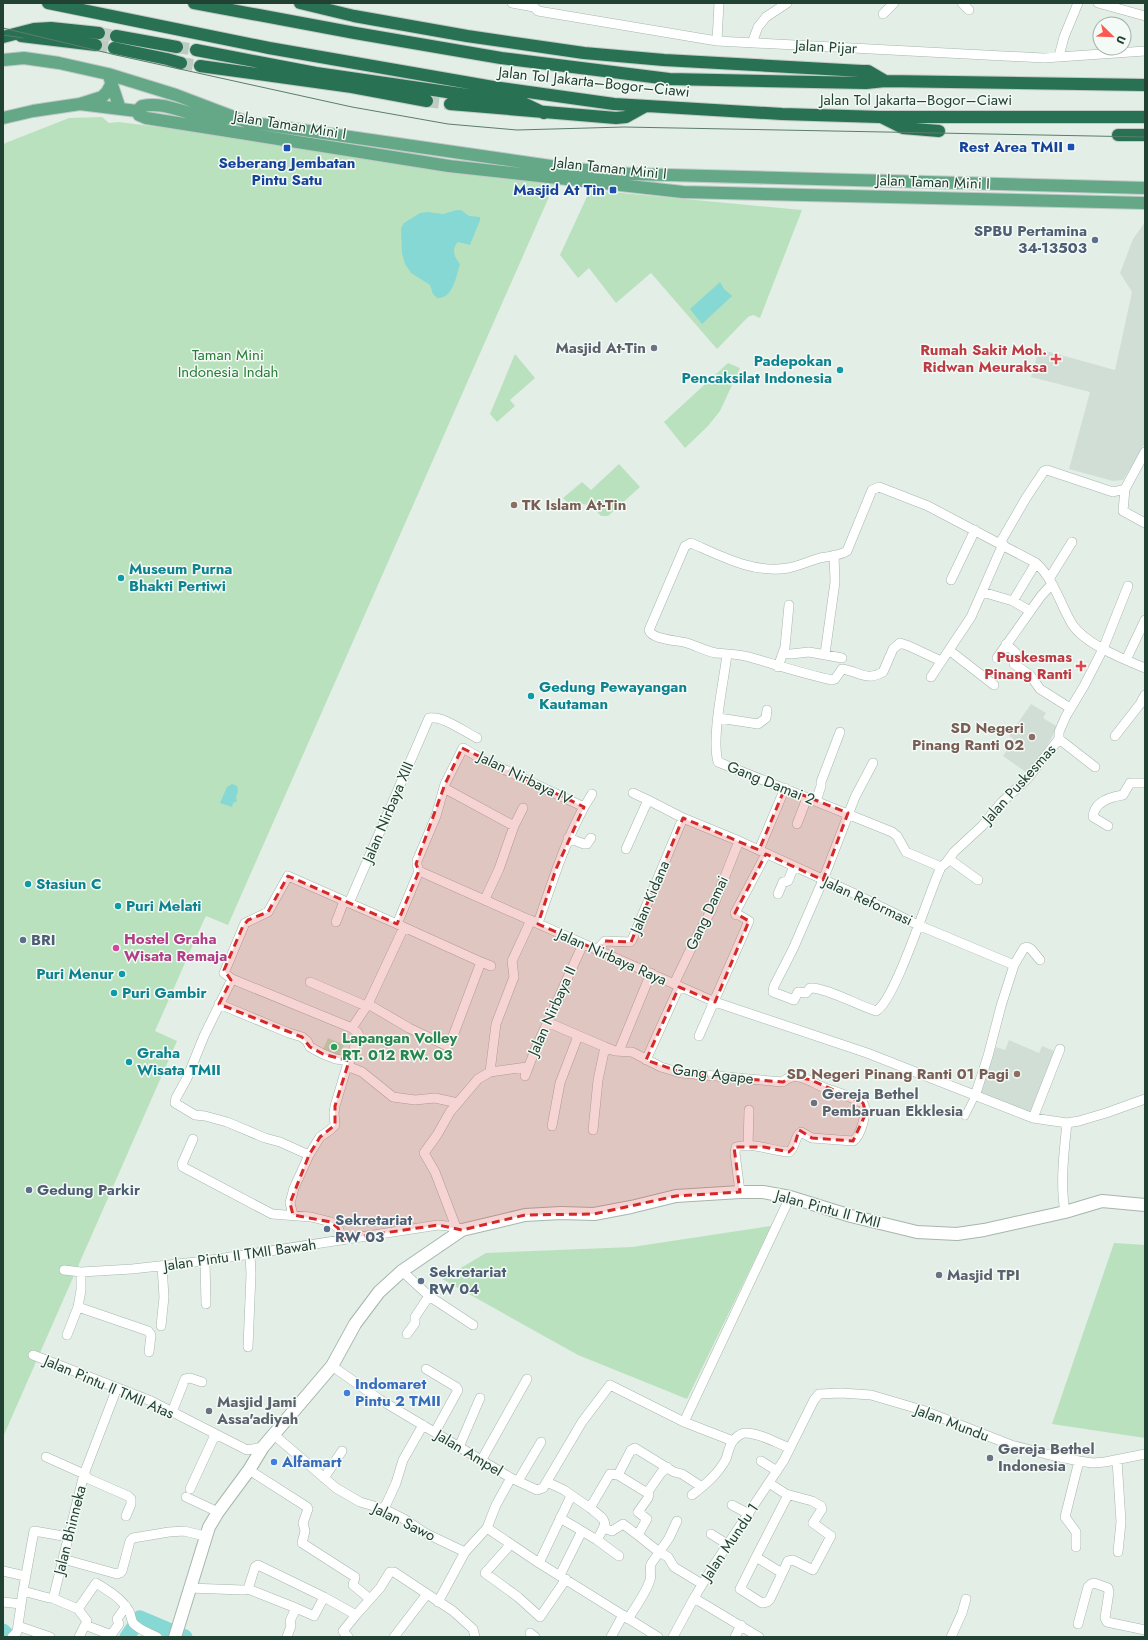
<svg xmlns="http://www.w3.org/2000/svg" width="1148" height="1640" font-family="Jost,sans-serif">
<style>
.built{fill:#d1ded6}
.green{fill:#bae1bd}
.water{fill:#86d8d4}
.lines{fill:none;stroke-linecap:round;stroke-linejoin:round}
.river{stroke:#86d8d4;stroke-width:15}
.motorway-tunnel{stroke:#bcccc3;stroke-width:12;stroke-dasharray:12 6;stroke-linecap:butt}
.pedestrian-casing{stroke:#a5b7ad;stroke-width:8}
.minor-casing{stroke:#a5b7ad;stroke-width:10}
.tertiary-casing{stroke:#a5b7ad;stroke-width:14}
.primary-casing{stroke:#c1cac6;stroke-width:14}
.motorway-casing{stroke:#c1cac6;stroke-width:14}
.pedestrian{stroke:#fff;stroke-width:7}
.minor{stroke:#fff;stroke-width:9}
.tertiary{stroke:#fff;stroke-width:12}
.primary{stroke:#64a888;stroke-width:12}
.motorway{stroke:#297153;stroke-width:12}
.tram{stroke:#5b7d6d;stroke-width:1}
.marked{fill:#d62828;fill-opacity:0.2;stroke:#d62828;stroke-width:3;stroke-dasharray:8 5;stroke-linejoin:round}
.transit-dot{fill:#1a4fb4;stroke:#f4faf6;stroke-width:1.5}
.service-dot{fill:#5c6f8a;stroke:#f4faf6;stroke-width:1.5}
.worship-dot{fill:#6b7280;stroke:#f4faf6;stroke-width:1.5}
.health-dot{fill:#e0444e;stroke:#f4faf6;stroke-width:1.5}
.culture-dot{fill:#0f9aa8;stroke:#f4faf6;stroke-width:1.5}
.education-dot{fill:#8d6e63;stroke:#f4faf6;stroke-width:1.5}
.hotel-dot{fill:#d1479c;stroke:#f4faf6;stroke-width:1.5}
.leisure-dot{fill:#2e9e5b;stroke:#f4faf6;stroke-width:1.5}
.shop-dot{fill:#3f7fe0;stroke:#f4faf6;stroke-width:1.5}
.labels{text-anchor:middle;stroke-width:3;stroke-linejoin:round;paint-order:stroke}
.street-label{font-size:15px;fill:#214232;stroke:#f4faf6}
.transit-label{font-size:15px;font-weight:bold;fill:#164399;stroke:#f4faf6;text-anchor:end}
.service-label{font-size:15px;font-weight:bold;fill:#4e5e75;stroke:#f4faf6;text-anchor:start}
.worship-label{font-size:15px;font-weight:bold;fill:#5b616d;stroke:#f4faf6;text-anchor:start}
.health-label{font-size:15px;font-weight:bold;fill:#be3a42;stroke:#f4faf6;text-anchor:end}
.park-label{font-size:15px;fill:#277d36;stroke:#f4faf6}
.culture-label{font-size:15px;font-weight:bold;fill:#0d838f;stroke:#f4faf6;text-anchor:start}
.education-label{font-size:15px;font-weight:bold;fill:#785e54;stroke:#f4faf6;text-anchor:end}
.hotel-label{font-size:15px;font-weight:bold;fill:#b23c85;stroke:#f4faf6;text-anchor:start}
.leisure-label{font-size:15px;font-weight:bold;fill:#27864d;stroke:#f4faf6;text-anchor:start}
.shop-label{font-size:15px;font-weight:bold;fill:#366cbe;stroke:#f4faf6;text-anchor:start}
</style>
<rect width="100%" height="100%" fill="#e3eee7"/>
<!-- built -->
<path class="built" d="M1145,222V443L1136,459L1123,480L1113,481L1069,469L1090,392L1031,377L1039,349L1115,370L1132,292L1120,273L1133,239Z
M1031,704L1046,713L1043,718L1058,727L1030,775L1003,756L1014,739L1009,736Z
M1009,1040L1039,1053L1042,1046L1057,1052L1030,1118L976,1096L996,1047L1005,1050Z"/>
<!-- green -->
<path class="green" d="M102,117L109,123L119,122L230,136L556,181L228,925L206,916L203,922L155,1031L177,1041L3,1437V144L69,118Z
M590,190L802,210L760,318L753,315L748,317L717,349L651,273L616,303L589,268L578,278L560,255Z
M515,354L535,378L510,400L515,406L497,422L490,414Z
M728,363L740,368L720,411L708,426L685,448L664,422Z
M619,464L640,487L608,516H601C586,500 587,506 568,503L563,498L582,482L591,490Z
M328,1038L344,1045L339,1056L323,1049Z
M771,1226L687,1399L578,1355L442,1279L486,1253L632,1247Z
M1114,1243L1145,1245V1438L1052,1424Z"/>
<!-- water -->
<path class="water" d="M457,210H461L469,216L480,217V220L470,245L458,242C451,249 454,257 460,264C456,277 453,299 437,298L433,294L430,285L411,273L405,264L402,253L401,228L404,223L420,213L428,212L443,214Z
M720,282L724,289L732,296L702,324L690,309Z
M232,784L237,786L238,791L236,797L237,801L233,803L232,807L220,803L227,787Z"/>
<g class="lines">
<!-- river -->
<path class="river" d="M3,1631L9,1637
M127,1637L140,1618L185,1637"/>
<!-- motorway-tunnel -->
<path class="motorway-tunnel" d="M99,33L116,36
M96,45L114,48
M177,47L196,50
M181,63L200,66
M427,101L450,104"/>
<defs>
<path id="pedestrian" d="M965,1116L975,1096"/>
<path id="minor" d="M512,3L534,7L538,11L717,41L1044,58L1145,51
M962,3L969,10
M1098,3L1145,16
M883,14L894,3
M717,41L719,3
M752,43L758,27L766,17L787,3
M1059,56L1064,37L1078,3
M1125,489L1123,511L1145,523
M1000,543L1026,498L1044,471L1047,470L1113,492L1125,489L1145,452
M1049,579L1072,542
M951,580L975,530
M982,592L1013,601L1030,611
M1013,601L1036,563
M1006,644L1016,653L1014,664L1030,675L1040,689L1070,708
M949,650L994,685
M783,653L791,654L809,652L842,658
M727,654C724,681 711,737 718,762L892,832L897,836L906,852L941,867
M825,654L835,582L834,555
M997,658L1041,596L1052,584
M1126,660L1145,620
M941,661L909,646L900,643L893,649L883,672C866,682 858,671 842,669L835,679L832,680C804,674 777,665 749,657C739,654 727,654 716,653C705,651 697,646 687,643C677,640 652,640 649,630L685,546L691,543C721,556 754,574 788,568C799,566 809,561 820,558C829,556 839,556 847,551L872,490L879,487L928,506L1036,563C1054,579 1060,604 1072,624C1085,644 1123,659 1145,668
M778,667L785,647L789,605
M931,677L971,617L1003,544
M719,718L758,724L766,718L767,710
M1115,736L1140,704L1145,695
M1059,739L1095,767
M873,763L855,797L823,880L793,949L774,986L773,992L794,1000L798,992L806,993L810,988C825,987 859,1006 876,1011C895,1002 929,892 941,867
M444,788L514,826L499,869L485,899
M633,793L648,800
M816,801L821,786V782L840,732
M584,807L592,794
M797,824L807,798
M514,826L523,808
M1108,826L1093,817C1094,802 1110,797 1123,795L1130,783H1145
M568,838L584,844H587L591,838
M626,849L648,800L683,818L739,841L853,893L918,925L1014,965L1001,1006L988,1056L975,1096
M759,850L785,788
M949,859L978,880
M941,867L946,863L954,852L982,826L1002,802L1027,779L1059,739V732L1066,716L1084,686L1103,649L1128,586
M419,871L417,865V861L436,816L445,784L463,748L480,758L584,807C564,844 552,883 538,923
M778,894L783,882L788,881L794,866
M349,903L429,718C444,716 463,731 477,738
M336,922L344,901
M597,950L605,941L630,942L632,940L683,818
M481,962L491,966
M1014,965L1024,948L1027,947L1031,949L1040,960
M232,979L204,1036L187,1078L176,1098L175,1103L195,1115L205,1116L227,1122L265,1138L280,1142L309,1155
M310,982L366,1006
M674,984L696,938L712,909L739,841
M219,1004L289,1033L302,1037L307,1041L310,1047L323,1054L336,1059L350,1061
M368,1004L409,1028L447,1046L450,1044L481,962L397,924
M547,1022L605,1047L615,1051L632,1052L661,1067L681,1073L783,1082C796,1069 812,1083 825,1088C829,1090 833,1090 837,1092C846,1095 854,1099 863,1103C868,1111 861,1136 853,1141L812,1138L801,1132C794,1137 796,1147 789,1152C771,1151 754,1142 736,1147L735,1153L740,1192
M352,1028L368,1004L404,927
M699,1036L749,921L739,915H736L735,913L766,854
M619,1051L651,973
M646,1060L679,987
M347,1066L362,1072L393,1097L415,1100L435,1098L458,1103
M490,1072L496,1024L514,977L512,961L531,920
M525,1076L535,1050L583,944
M1033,1118L1060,1049
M552,1126L560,1083L578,1036
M593,1130L598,1080L605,1047
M193,1139L182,1164L183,1167L272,1214L311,1217L331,1222L338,1228L343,1239
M748,1146L749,1110
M1065,1212C1060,1184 1064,1151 1067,1123
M293,1215L290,1203L294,1188L309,1155L320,1137L330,1130L335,1125L334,1113L335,1106L347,1066L359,1036L358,1033L352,1028L232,979L224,973L245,923L268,912L288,876L397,924L419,871L715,1002L867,1053L1033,1118L1067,1123L1079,1121L1106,1113L1145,1099
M456,1227L435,1172L424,1153L437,1135L450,1112L478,1079L490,1072L527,1067
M205,1261L206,1304
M64,1270L81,1272L132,1269L205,1261L438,1225L456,1227L462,1230
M402,1271L429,1296L473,1325
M81,1272V1290L78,1307L148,1331L151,1335L149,1352
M161,1326L164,1297L162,1266
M407,1334L415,1323V1317L429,1296
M67,1335L78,1307
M248,1347L251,1274L250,1254
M33,1355L151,1401L247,1450L263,1447
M332,1366L379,1399L511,1478L496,1505L487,1528L465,1552L438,1602
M426,1369L456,1387L458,1390L435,1432
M172,1412L185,1379L190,1378L202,1382
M684,1422L790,1197
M273,1434L336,1488L360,1502L384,1509L404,1519L425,1533L465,1552
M459,1447L480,1398
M46,1457L84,1474L89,1479L128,1496L131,1499V1504L126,1516
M1117,1460L1121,1522L1118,1552
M481,1461L527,1379
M761,1461L777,1471
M249,1470L307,1507L308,1509L303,1523L305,1531L302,1543L355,1577L353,1585L370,1599
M324,1478L342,1451
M511,1478L537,1490L543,1488L582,1422L610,1385L684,1422L733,1441
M518,1481L541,1442
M547,1482L564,1490L590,1508L610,1474L618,1475
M769,1483L786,1494L812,1501L821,1506L822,1509L813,1523L831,1536L813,1570L793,1560L788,1561L770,1599L767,1602L762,1603L740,1589L756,1557L782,1573
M702,1487L682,1474L674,1472L635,1448L631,1450L618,1475L649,1494L648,1498L638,1512L647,1519L639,1533V1536L659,1552L668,1557L674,1567L702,1584
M190,1489L215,1435
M647,1493L661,1473L667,1467
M692,1495C706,1484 718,1474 726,1459C728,1453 729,1446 733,1441C735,1438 741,1433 745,1433C760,1433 776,1443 790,1448
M186,1497L218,1512
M732,1505L749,1514
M384,1509L396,1483L403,1460L423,1425
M560,1518L582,1531
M487,1528L539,1563L658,1637
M604,1528L612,1531L623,1524L639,1536
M711,1534L727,1544
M597,1540L619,1556
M511,1544L485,1573L518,1597L540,1617L566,1579
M1076,1547V1532L1065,1517L1079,1461
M756,1557L788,1495
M63,1559L117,1574L120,1573L122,1571L130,1541L133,1538L169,1532L184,1531L205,1536
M539,1563L571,1496
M3,1571L25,1576
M560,1575L582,1531L597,1540C608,1520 608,1522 590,1508
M189,1588L243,1590L248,1589L255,1567L258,1565L324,1597L356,1615L380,1588L390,1572H394L453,1611L473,1629L475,1637
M248,1589L296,1608
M23,1591L34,1531L69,1537
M52,1598L78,1609L96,1583C109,1591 121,1598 129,1611C131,1615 131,1619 133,1623C139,1630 149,1633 157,1637
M694,1598L759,1637
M3,1602L21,1604
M78,1609L87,1621L79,1637
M628,1619C635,1608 647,1591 650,1580C652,1574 649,1569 651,1564L669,1538L677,1521
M1078,1624L1088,1587L1091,1584L1094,1583L1108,1588L1109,1592L1105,1618L1107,1622L1145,1630
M85,1625L111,1635L119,1624L117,1619L126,1606
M18,1626L50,1637
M530,1633L535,1637
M12,1637L17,1632L23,1591L49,1598H52L54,1595L84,1474L117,1388
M287,1637L291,1626L290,1621L296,1608L314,1616L324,1597
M348,1637L343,1631L356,1615
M394,1637L427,1594
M611,1637L623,1615
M673,1637L694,1598L714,1565L784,1460L814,1400L819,1394L841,1393L871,1395L922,1410L1011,1445L1046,1454L1079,1461L1093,1463L1105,1462L1145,1454
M735,1637L741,1625
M951,1637L962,1613L966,1599"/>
<path id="tertiary" d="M175,1637L209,1527L218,1512L249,1470L263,1447L332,1366L355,1324L379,1292L402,1271L462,1230L525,1215L561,1213L594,1214L631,1207L676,1196L740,1192H763L790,1197L851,1216L917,1232L957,1234L984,1230L1065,1212L1102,1201L1145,1205"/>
<path id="primary" d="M3,60L24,58L59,63L108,74L176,95L247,122L564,168L631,174L1145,188
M110,79L120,109
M80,104L137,111L139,115L146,118L449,166L683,192L1145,203
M137,111L142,106C160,102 178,110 194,114C205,117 215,117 226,119
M3,118L33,111L80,104L102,97L107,92L112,83"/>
<path id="motorway" d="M48,3L269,48L493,87L614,104L782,114L880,117H1145
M194,3L355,33L501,58L669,79L866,83L885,81L1145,85
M300,3L354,16L467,36L584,53L664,60L862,71H868L885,81
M21,36L96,45
M116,36L177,47
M3,37L34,29L51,28L99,33
M114,48L167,59L181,63
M196,50L316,73L523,103L544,113
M200,66L352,87L427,101
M450,104L616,118L626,117L644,107
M883,118L903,128L939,131
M1118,135H1145"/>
</defs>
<!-- pedestrian casing -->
<use href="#pedestrian" class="pedestrian-casing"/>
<!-- minor casing -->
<use href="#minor" class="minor-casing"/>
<!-- tertiary casing -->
<use href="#tertiary" class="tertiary-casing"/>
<!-- primary casing -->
<use href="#primary" class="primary-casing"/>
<!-- motorway casing -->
<use href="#motorway" class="motorway-casing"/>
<!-- pedestrian -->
<use href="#pedestrian" class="pedestrian"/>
<!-- minor -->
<use href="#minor" class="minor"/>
<!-- tertiary -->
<use href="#tertiary" class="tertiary"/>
<!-- primary -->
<use href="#primary" class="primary"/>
<!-- motorway -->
<use href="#motorway" class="motorway"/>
<!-- tram -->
<path class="tram" d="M3,28L116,55L352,107L448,124L517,130L624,127L1145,137
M3,35L23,38"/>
</g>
<!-- marked area -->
<path class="marked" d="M462,748L584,807L556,869L538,924L597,950L605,941L631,942L683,818L759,850L785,788L848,813L823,880L766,854L735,913L749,921L715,1002L679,987L646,1060L686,1074L783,1082L793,1076L811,1080L863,1103L866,1113L853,1141L812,1138L799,1130L794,1147L789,1152L764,1147H734L740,1192L676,1196L594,1214L525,1215L462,1230L438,1225L343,1239L338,1228L331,1222L293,1215L290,1203L309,1155L320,1137L335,1125V1106L349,1061L323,1054L310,1047L302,1037L219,1004L231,980L224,970L243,926L248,920L268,912L288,876L397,924L419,871L416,864L445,784Z"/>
<!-- markers -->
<g class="transit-dot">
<rect x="1067" y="143" width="8" height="8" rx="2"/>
<rect x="283" y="144" width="8" height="8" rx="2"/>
<rect x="609" y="186" width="8" height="8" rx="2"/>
</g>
<g class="service-dot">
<circle cx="1095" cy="240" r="4"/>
<circle cx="23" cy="940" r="4"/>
<circle cx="29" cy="1190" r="4"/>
<circle cx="327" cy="1229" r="4"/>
<circle cx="421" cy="1281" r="4"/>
</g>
<g class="worship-dot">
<circle cx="654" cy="348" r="4"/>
<circle cx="814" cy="1103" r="4"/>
<circle cx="939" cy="1275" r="4"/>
<circle cx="209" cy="1411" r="4"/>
<circle cx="990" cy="1458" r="4"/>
</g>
<g class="health-dot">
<path d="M1054 353h4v4h4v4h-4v4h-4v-4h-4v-4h4z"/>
<path d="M1079 660h4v4h4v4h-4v4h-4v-4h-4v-4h4z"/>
</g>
<g class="culture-dot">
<circle cx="840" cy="370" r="4"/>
<circle cx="121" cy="578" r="4"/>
<circle cx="531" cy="696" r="4"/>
<circle cx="28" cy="884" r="4"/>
<circle cx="118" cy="906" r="4"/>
<circle cx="122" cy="974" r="4"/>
<circle cx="114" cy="993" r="4"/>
<circle cx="129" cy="1062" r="4"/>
</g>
<g class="education-dot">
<circle cx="514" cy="505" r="4"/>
<circle cx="1032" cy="737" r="4"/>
<circle cx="1017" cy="1074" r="4"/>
</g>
<circle class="hotel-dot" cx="116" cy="948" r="4"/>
<circle class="leisure-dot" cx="334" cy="1047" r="4"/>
<g class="shop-dot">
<circle cx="347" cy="1393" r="4"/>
<circle cx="274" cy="1462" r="4"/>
</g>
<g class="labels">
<!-- street labels -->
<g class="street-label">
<text transform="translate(826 47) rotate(3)" y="5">Jalan Pijar</text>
<text transform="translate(594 82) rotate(6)" y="5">Jalan Tol Jakarta–Bogor–Ciawi</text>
<text x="916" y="105">Jalan Tol Jakarta–Bogor–Ciawi</text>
<text transform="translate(290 125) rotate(9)" y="5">Jalan Taman Mini I</text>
<text transform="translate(610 168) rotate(6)" y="5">Jalan Taman Mini I</text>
<text transform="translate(933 182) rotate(2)" y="5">Jalan Taman Mini I</text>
<text transform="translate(525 778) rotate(26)" y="5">Jalan Nirbaya IV</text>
<text transform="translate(771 783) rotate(22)" y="5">Gang Damai 2</text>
<text transform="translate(1019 784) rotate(-48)" y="5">Jalan Puskesmas</text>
<text transform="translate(388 812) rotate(-67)" y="5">Jalan Nirbaya XIII</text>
<text transform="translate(650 897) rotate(-67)" y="5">Jalan Kidana</text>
<text transform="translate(868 901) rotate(25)" y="5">Jalan Reformasi</text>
<text transform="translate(707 913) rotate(-65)" y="5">Gang Damai</text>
<text transform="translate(612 957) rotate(24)" y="5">Jalan Nirbaya Raya</text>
<text transform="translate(552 1011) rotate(-66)" y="5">Jalan Nirbaya II</text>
<text transform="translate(713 1074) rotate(7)" y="5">Gang Agape</text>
<text transform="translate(828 1209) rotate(15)" y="5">Jalan Pintu II TMII</text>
<text transform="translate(240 1255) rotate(-8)" y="5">Jalan Pintu II TMII Bawah</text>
<text transform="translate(109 1387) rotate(23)" y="5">Jalan Pintu II TMII Atas</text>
<text transform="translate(952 1423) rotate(21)" y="5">Jalan Mundu</text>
<text transform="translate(469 1453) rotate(31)" y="5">Jalan Ampel</text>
<text transform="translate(404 1522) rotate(26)" y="5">Jalan Sawo</text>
<text transform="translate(70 1530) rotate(-76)" y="5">Jalan Bhinneka</text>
<text transform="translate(730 1542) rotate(-56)" y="5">Jalan Mundu 1</text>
</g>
<!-- transit labels -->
<g class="transit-label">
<text x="1063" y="152">Rest Area TMII</text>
<text x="287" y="168" text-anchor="middle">Seberang Jembatan<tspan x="287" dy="17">Pintu Satu</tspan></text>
<text x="605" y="195">Masjid At Tin</text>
</g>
<!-- service labels -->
<g class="service-label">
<text x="1087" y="236" text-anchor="end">SPBU Pertamina<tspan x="1087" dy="17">34-13503</tspan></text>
<text x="31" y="945">BRI</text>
<text x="37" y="1195">Gedung Parkir</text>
<text x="335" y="1225">Sekretariat<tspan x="335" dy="17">RW 03</tspan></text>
<text x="429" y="1277">Sekretariat<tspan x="429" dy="17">RW 04</tspan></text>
</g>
<!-- worship labels -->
<g class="worship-label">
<text x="646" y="353" text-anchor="end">Masjid At-Tin</text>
<text x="822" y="1099">Gereja Bethel<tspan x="822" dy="17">Pembaruan Ekklesia</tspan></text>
<text x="947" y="1280">Masjid TPI</text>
<text x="217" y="1407">Masjid Jami<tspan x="217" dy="17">Assa'adiyah</tspan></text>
<text x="998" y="1454">Gereja Bethel<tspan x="998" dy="17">Indonesia</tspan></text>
</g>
<!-- health labels -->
<g class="health-label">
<text x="1047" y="355">Rumah Sakit Moh.<tspan x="1047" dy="17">Ridwan Meuraksa</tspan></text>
<text x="1072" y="662">Puskesmas<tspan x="1072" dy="17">Pinang Ranti</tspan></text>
</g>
<!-- park labels -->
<g class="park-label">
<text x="228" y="360">Taman Mini<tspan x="228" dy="17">Indonesia Indah</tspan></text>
</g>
<!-- culture labels -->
<g class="culture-label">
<text x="832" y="366" text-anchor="end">Padepokan<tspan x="832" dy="17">Pencaksilat Indonesia</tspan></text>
<text x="129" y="574">Museum Purna<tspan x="129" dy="17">Bhakti Pertiwi</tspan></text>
<text x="539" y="692">Gedung Pewayangan<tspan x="539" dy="17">Kautaman</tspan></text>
<text x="36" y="889">Stasiun C</text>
<text x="126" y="911">Puri Melati</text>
<text x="114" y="979" text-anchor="end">Puri Menur</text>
<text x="122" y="998">Puri Gambir</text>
<text x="137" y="1058">Graha<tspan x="137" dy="17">Wisata TMII</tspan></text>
</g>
<!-- education labels -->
<g class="education-label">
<text x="522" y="510" text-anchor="start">TK Islam At-Tin</text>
<text x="1024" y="733">SD Negeri<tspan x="1024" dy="17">Pinang Ranti 02</tspan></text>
<text x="1009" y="1079">SD Negeri Pinang Ranti 01 Pagi</text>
</g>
<!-- hotel labels -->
<g class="hotel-label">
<text x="124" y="944">Hostel Graha<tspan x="124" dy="17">Wisata Remaja</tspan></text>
</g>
<!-- leisure labels -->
<g class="leisure-label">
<text x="342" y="1043">Lapangan Volley<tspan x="342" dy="17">RT. 012 RW. 03</tspan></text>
</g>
<!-- shop labels -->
<g class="shop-label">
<text x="355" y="1389">Indomaret<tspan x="355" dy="17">Pintu 2 TMII</tspan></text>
<text x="282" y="1467">Alfamart</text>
</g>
</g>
<!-- border -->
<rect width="1148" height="1640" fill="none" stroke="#214232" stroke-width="8"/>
<!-- north arrow -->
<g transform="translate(1112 36) rotate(113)"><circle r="19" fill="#f4faf6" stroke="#a0b0a8"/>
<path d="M0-3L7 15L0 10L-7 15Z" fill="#ff5751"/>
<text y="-6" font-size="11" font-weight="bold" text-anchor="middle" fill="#214232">U</text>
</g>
</svg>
